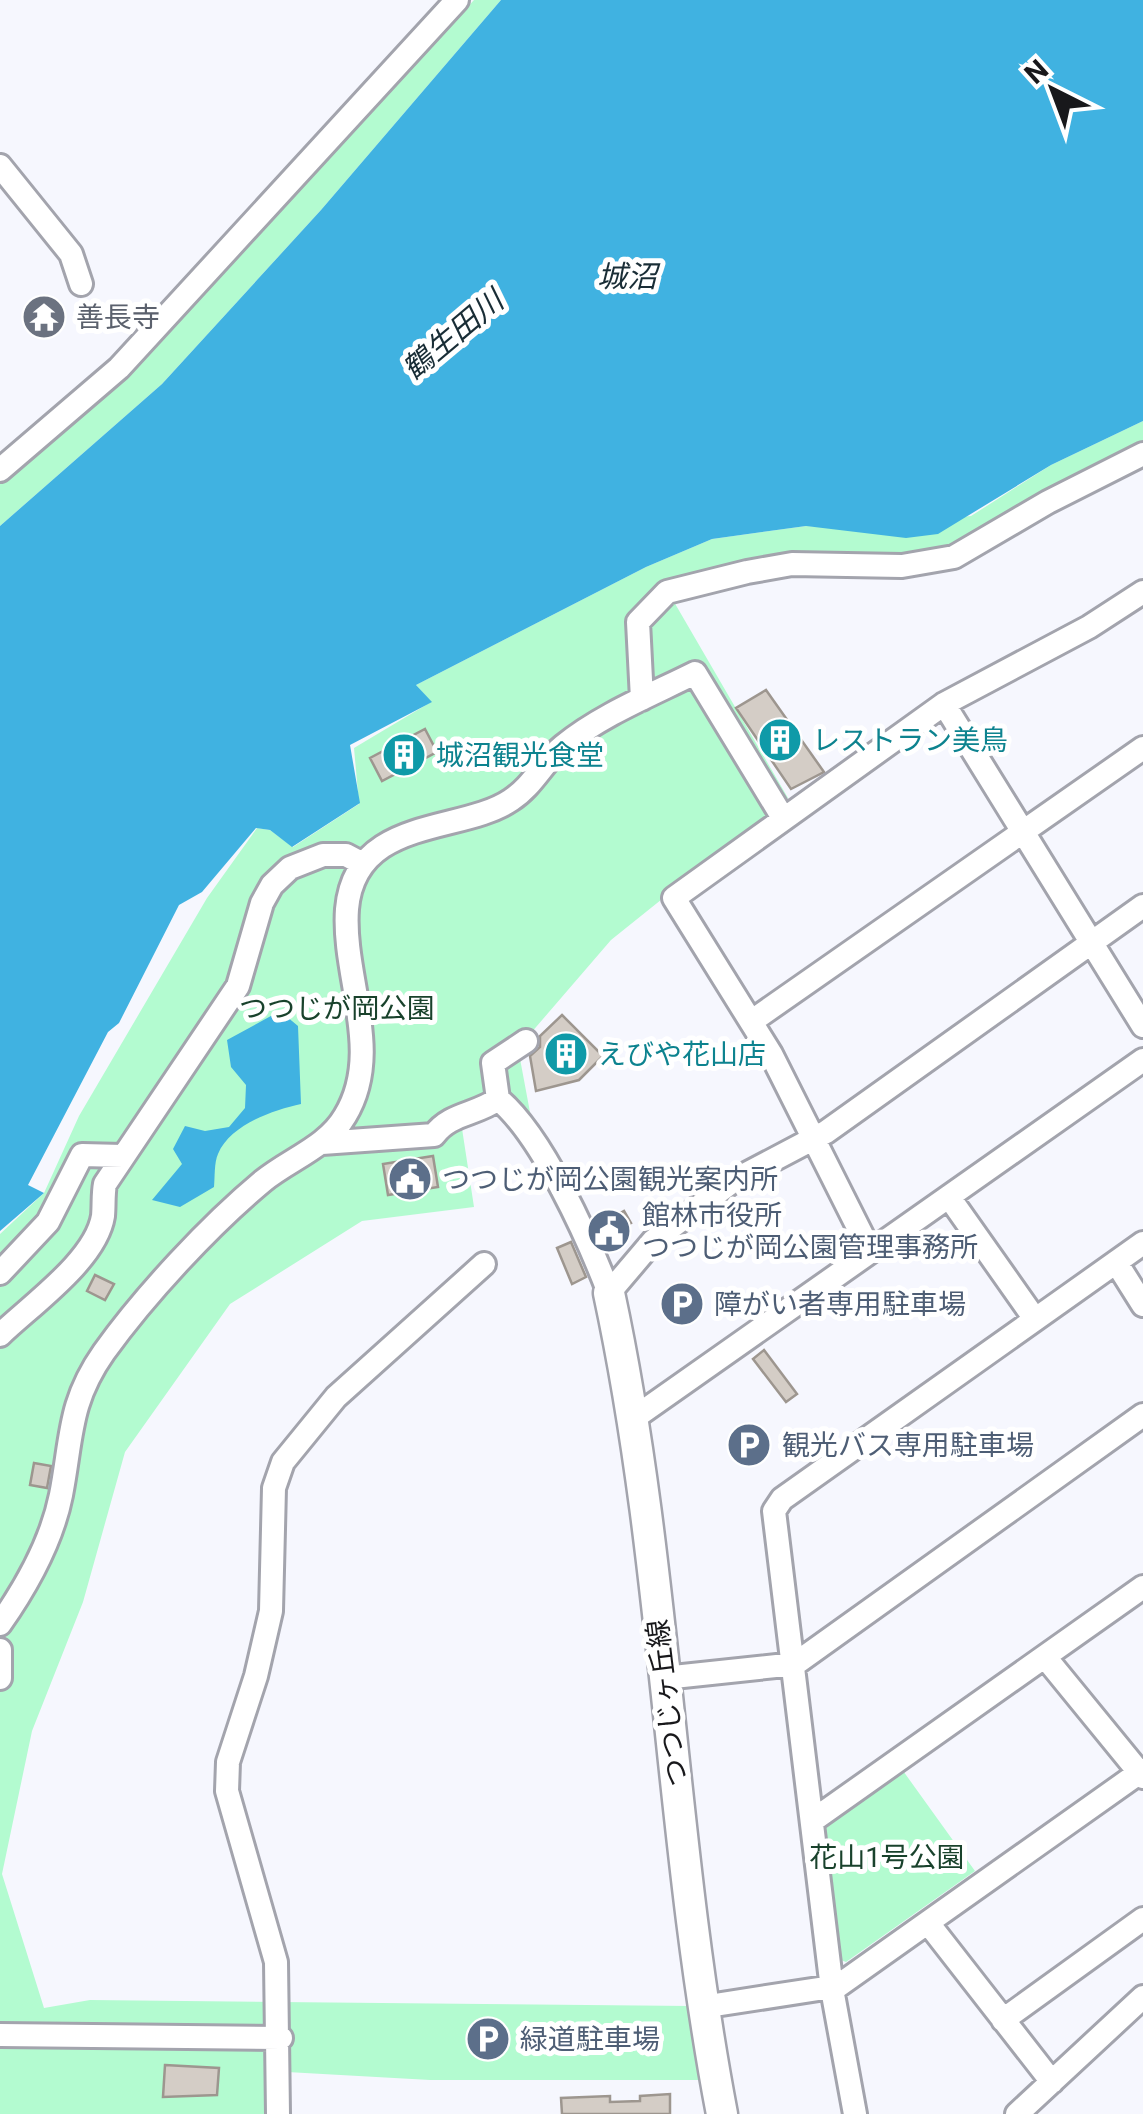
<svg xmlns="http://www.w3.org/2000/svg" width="1143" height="2114" font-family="Roboto,'Noto Sans JP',sans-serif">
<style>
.green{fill:#b3fbd0}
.water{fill:#40b2e1}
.building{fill:#d4cdc6;stroke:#9d968f;stroke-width:2.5}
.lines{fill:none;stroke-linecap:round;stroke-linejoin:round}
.minor-casing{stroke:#a3a4ad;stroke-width:28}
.major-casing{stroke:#a3a4ad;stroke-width:35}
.minor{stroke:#fff;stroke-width:22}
.major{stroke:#fff;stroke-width:30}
.labels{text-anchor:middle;stroke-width:10;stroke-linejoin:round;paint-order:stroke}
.worship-label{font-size:28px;fill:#5b616d;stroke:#fff;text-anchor:start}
.culture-label{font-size:28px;fill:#0d838f;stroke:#fff;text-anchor:start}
.park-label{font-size:28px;fill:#19422c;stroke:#fff}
.service-label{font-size:28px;fill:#4e5e75;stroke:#fff;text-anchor:start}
.street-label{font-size:28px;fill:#18181b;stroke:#fff}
.water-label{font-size:30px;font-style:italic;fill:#192d36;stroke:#fff}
</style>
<rect width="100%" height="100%" fill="#f6f7fe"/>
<!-- green -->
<path class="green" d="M474,0H501L321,210L162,384L0,526V481L104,398Z
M1143,421V447L939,555H835L670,595L788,798L611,940L518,1048L532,1123L502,1112L461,1122L474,1207L362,1221L230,1304L125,1452L83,1602L32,1731L2,1874L44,2008L90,2000L691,2006L699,2080H430L287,2072L273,2114H0V1234L44,1193L79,1116L207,898L257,828L270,830L293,847L359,804L354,748L431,702L416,685L646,567L712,539L806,526L850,528L971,516L1051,465Z
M901,1768L975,1871L846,1962L836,1958L821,1831L825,1822Z"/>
<!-- water -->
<path class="water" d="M501,0H1143V421L1051,465L938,534L906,538L806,526L712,539L646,567L416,685L432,702L350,745L360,803L292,847L270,830L256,828L202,892L179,905L119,1023L108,1032L28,1185L44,1193L0,1231V526L162,384L321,210Z
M280,1011L298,1026L301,1104C273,1110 230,1125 218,1154C214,1163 215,1177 214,1187L180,1207L152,1200L182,1164L173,1149L185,1126L205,1131L229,1127L245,1108L246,1085L231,1067L227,1040Z"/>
<!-- building -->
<path class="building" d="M766,690L824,772L791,789L736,708Z
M425,729L437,752L382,781L370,758Z
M562,1015L603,1056L579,1080L536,1091L530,1056L540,1047V1036Z
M433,1156L438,1187L388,1195L383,1164Z
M624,1211L631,1223L624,1227L627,1232L604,1242L597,1226Z
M571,1242L586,1277L572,1284L557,1248Z
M95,1275L114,1284L105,1300L87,1291Z
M764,1350L797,1394L786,1402L753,1359Z
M34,1463L51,1466L47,1488L30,1485Z
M165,2065L219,2068L217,2095L163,2097Z
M670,2094V2114H562L561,2098L610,2096V2102L640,2101V2096Z"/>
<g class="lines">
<defs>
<path id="minor" d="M0,166L71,254L81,284
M0,470L119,368L457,0
M642,699L638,622L667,592L747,572L792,564L902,566L954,557L1048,502L1143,454
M944,704L1143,1026
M752,1021L1143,748
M526,1041L493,1063L498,1099C542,1135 588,1238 609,1293L653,1241L733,1181L826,1132L1143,906
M322,1143L434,1135C450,1113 476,1115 498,1099
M949,1197L1035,1319
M870,1251L771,1054L674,898L944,704L1089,627L1143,592
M1116,1262L1143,1305
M0,1273L48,1222L82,1155L123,1156
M0,1335C31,1305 96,1260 103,1216C104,1205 103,1194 105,1184L238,986L262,903L272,885L290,868L323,855H346L363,864
M634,1418L1143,1060
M0,1624C26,1587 52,1540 61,1495C72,1439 68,1403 104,1352C145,1295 209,1226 263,1181C290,1159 327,1147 345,1116C384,1052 342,977 347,909C355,816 461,834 511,800C533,786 543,762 563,746C601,715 651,695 695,673L783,818
M0,1650V1678
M1045,1657L1143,1777
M664,1678L795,1664L1143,1415
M812,1821L1143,1587
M928,1923L1052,2082
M702,2007L838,1986L1143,1770
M1003,2020L1143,1919
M0,2035L281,2038
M278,2114L276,1962L227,1791L228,1762L256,1676L271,1611L274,1488L283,1462L336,1397L484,1264
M855,2114L832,1989L774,1511L782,1499L1143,1243
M1017,2114L1143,1997"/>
<path id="major" d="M609,1293C667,1563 670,1842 722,2114"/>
</defs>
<!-- minor casing -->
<use href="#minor" class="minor-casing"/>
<!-- major casing -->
<use href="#major" class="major-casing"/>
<!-- minor -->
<use href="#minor" class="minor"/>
<!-- major -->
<use href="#major" class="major"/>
</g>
<!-- icons -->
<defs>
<symbol id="temple-disc" viewBox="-11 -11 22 22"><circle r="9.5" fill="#6b7280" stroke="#fff"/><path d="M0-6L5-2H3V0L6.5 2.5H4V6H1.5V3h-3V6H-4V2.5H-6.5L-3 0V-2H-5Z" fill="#fff"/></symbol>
<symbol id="building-disc" viewBox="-11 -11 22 22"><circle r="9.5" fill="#0f9aa8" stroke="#fff"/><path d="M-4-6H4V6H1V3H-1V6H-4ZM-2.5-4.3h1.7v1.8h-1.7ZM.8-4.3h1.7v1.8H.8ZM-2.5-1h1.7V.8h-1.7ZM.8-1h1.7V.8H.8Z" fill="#fff"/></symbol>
<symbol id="civic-disc" viewBox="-11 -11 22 22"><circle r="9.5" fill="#5c6f8a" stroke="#fff"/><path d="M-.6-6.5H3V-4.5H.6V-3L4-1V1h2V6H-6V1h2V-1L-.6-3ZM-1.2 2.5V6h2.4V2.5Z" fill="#fff"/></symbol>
<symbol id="parking-disc" viewBox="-11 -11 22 22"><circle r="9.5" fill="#5c6f8a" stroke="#fff"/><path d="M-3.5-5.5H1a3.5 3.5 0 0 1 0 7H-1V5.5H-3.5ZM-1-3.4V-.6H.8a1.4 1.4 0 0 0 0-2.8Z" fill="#fff"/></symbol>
</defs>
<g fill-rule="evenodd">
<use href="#temple-disc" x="19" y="292" width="50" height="50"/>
<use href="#building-disc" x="755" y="715" width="50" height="50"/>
<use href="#building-disc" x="379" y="730" width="50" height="50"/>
<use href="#building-disc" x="541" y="1029" width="50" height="50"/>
<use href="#civic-disc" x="385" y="1154" width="50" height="50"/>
<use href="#civic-disc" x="584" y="1206" width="50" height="50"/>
<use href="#parking-disc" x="657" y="1279" width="50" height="50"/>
<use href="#parking-disc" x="724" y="1420" width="50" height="50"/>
<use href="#parking-disc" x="463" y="2014" width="50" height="50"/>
</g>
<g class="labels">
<!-- worship labels -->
<g class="worship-label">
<text x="76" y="327">善長寺</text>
</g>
<!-- culture labels -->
<g class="culture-label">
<text x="812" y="750">レストラン美鳥</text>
<text x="436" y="765">城沼観光食堂</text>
<text x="598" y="1064">えびや花山店</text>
</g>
<!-- park labels -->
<g class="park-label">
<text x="337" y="1018">つつじが岡公園</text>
<text x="887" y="1867">花山1号公園</text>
</g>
<!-- service labels -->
<g class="service-label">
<text x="442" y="1189">つつじが岡公園観光案内所</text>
<text x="642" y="1225">館林市役所<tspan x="642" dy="32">つつじが岡公園管理事務所</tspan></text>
<text x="714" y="1314">障がい者専用駐車場</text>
<text x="782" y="1455">観光バス専用駐車場</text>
<text x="520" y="2049">緑道駐車場</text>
</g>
<!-- street labels -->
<g class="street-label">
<text transform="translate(667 1703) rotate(-97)" y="10">つつじヶ丘線</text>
</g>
<!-- water labels -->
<g class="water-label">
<text x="627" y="287">城沼</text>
<text transform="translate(453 335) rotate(-40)" y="10">鶴生田川</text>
</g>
</g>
<!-- north arrow -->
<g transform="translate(1053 90) rotate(318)" stroke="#ffffff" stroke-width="8" paint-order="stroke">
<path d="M0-8L18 38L0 25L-18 38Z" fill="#18181b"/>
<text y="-15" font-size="28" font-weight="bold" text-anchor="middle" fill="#18181b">N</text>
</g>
</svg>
